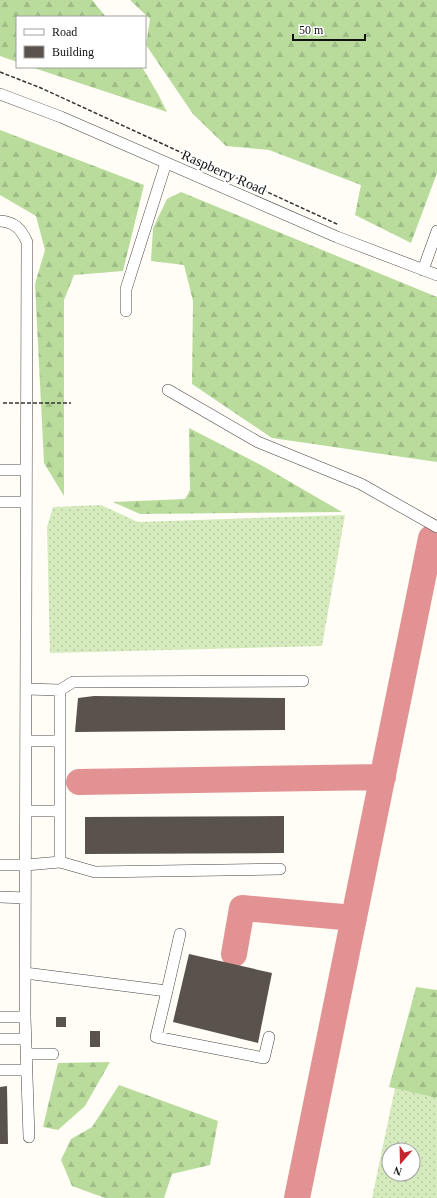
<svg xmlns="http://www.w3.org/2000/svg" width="437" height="1198" font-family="Georgia,serif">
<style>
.grass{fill:url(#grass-dots);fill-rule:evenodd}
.forest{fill:url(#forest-firs)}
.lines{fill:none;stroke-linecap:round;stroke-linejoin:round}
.taxiway{stroke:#e29292;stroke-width:26}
.building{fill:#5a524d}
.minor-casing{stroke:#444;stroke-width:12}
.path{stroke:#333;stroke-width:1.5;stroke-dasharray:4 2;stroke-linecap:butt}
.minor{stroke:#fff;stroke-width:11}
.path-bridge{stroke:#333;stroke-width:1.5;stroke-dasharray:4 2;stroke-linecap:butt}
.labels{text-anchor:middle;stroke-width:4;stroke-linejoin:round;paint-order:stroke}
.street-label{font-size:14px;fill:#111;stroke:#fff}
</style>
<defs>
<pattern id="grass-dots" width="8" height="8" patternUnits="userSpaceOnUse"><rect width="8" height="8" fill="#d5ebbd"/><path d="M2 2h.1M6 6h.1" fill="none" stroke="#b6c8a1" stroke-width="1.8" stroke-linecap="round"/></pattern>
<pattern id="forest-firs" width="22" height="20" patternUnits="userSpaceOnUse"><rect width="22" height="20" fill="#b9dc9c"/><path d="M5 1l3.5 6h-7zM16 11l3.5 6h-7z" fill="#9ebc85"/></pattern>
</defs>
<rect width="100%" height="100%" fill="#fffdf5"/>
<!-- grass -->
<path class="grass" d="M101,505L138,522L345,515L322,646L50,653L47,527L53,507Z
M395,1088L437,1098V1198H372ZM389,1150H413V1174H389Z"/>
<!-- forest -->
<path class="forest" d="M0,0H92L106,17H17V62L0,56Z
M130,0H437V173L411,243L355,215L361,185L269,150L226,146L193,114L146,45L150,19Z
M31,67H142L158,94L167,112Z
M0,130L144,185L123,271L74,275L64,300V496L44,463L35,284L45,250L36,216L0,195Z
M181,192L437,297V462L272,438L192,384L193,301L184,265L151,261L153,228L167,199Z
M189,428L261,465L342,512L140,514L113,502L185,499L190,490Z
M416,987L437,990V1098L389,1087Z
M110,1062L85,1106L58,1130L43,1127L58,1063Z
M119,1085L218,1121L210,1165L172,1174L164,1198H105L72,1186L61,1160L71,1139L92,1127Z"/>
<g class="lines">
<!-- taxiway -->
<path class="taxiway" d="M79,782L383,777
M234,954L242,908L354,918
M297,1198L431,538"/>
</g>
<!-- building -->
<path class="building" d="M94,696L285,698V730L75,732L78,698Z
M284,816V853L85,854V817Z
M189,954L272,973L258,1043L173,1022Z
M56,1017H66V1027H56Z
M90,1031H100V1047H90Z
M7,1086L8,1144H0V1087Z"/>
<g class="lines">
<defs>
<path id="minor" d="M0,94L61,117L337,237L437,275
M0,221C15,222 21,229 27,242L25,1017L29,1137
M423,270L437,231
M126,311V289L166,163
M168,390L258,442L361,484L437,527
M0,470H26
M0,502H26
M26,689L60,690
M26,741H60
M26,811H60
M0,865H26L60,862
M280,869L95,872L60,862V690L73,682L303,681
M0,897L25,898
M25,973L167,991L180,934
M167,991L156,1037L264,1058L269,1037
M0,1017H25
M0,1039H26
M26,1054H53
M0,1070H27"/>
</defs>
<!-- minor casing -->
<use href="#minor" class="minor-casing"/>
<!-- path -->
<path class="path" d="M0,72L41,88L339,225"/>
<!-- minor -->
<use href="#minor" class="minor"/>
<!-- path-bridge -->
<path class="path-bridge" d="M3,403H71"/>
</g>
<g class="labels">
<!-- street labels -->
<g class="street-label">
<text transform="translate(224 172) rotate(24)" y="5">Raspberry Road</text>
</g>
</g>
<!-- legend -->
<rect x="16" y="16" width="130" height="52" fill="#ffffff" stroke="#a0a0a0"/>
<rect x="24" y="29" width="20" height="6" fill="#ffffff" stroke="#a0a0a0"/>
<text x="52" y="36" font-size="12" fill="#111111">Road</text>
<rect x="24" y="46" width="20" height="12" fill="#5a524d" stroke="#a0a0a0"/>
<text x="52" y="56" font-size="12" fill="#111111">Building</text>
<!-- north arrow -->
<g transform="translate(401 1162) rotate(200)"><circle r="19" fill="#ffffff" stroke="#a0a0a0"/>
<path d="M0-3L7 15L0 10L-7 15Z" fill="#c4262e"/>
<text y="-6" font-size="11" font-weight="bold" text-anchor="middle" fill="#111111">N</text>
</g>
<!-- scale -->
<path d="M293 34v6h72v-6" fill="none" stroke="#111111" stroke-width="2"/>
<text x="299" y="34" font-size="12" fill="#111111" stroke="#ffffff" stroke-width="3" paint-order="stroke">50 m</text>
</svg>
